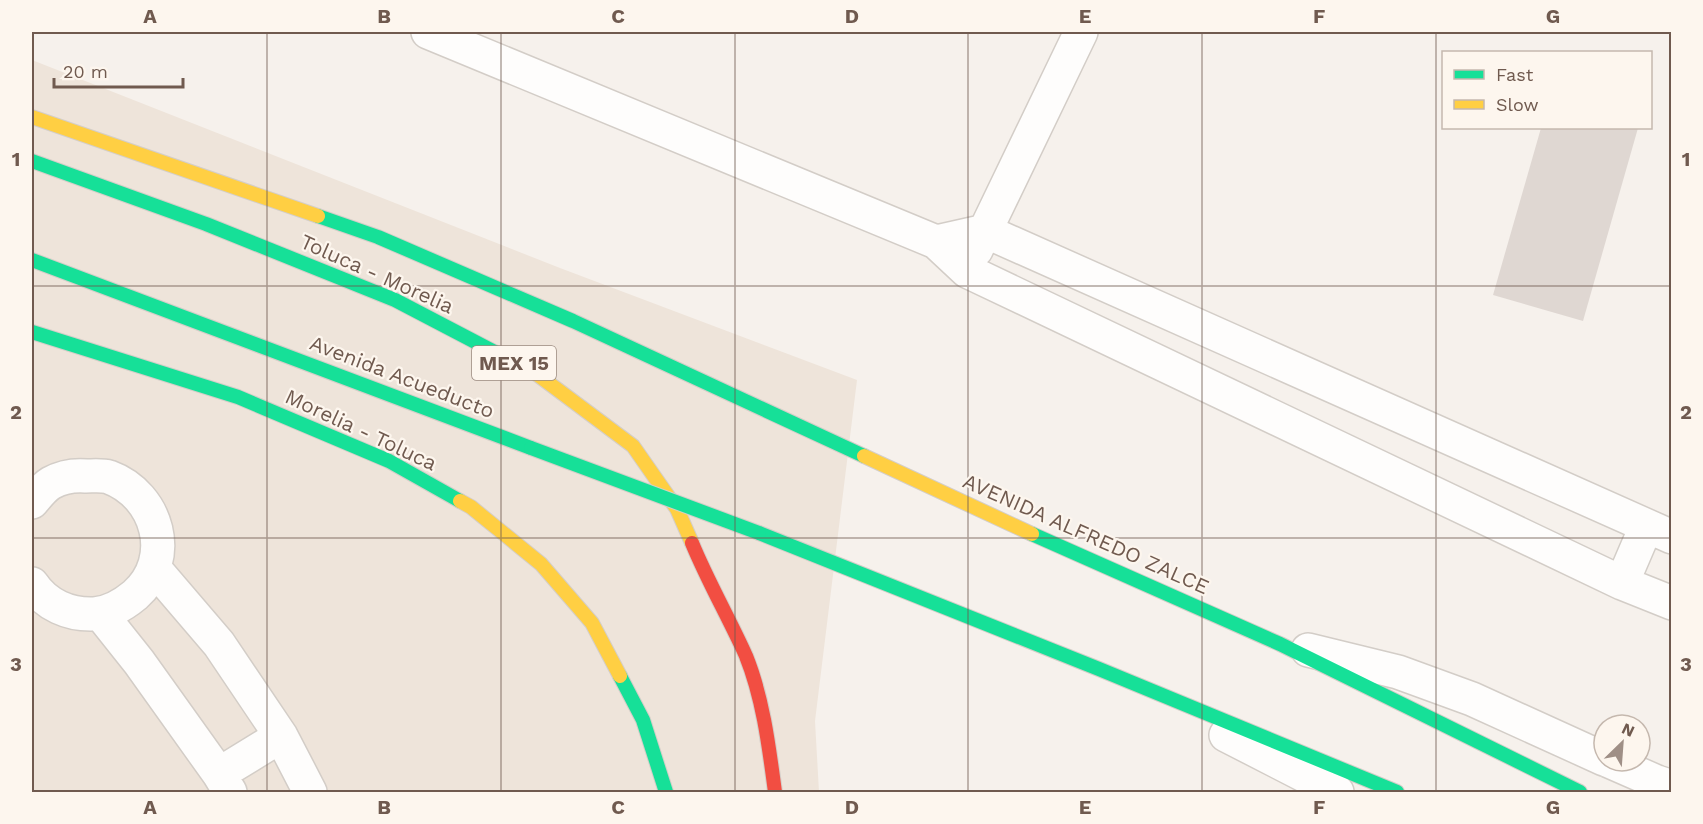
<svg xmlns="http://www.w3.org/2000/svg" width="1703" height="824" font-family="'Work Sans',sans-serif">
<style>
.residential{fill:#eee4da}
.building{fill:#dfd7d2}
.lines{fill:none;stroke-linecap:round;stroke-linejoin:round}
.street-casing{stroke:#d3cdc7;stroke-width:36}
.fast-casing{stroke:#d4cec8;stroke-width:16}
.slow-casing{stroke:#d4cec8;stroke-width:16}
.jam-casing{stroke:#d4cec8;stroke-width:16}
.street{stroke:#fefdfc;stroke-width:33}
.fast{stroke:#16e098;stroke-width:14}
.slow{stroke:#ffcf43;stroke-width:14}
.jam{stroke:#f24e42;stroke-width:14}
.fast-bridge-casing{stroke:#d4cec8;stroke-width:16;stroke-linecap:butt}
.fast-bridge{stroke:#16e098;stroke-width:14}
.grid{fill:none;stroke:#705a4f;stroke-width:1.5;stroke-opacity:0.55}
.labels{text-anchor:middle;stroke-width:4.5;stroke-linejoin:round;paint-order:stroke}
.shield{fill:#fdf6ee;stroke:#9a897f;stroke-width:1.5}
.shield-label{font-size:20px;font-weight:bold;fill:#705a4f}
.street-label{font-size:21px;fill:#705a4f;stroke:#fdf6ee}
.neatline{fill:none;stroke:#705a4f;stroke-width:2}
.grid-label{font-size:20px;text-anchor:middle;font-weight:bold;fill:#705a4f}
</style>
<rect width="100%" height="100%" fill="#f6f1ec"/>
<!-- residential -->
<path class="residential" d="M32,60L560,268L857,380L815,721L819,792H32Z"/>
<!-- building -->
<path class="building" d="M1541,128H1638L1583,321L1493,295Z"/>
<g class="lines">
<defs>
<path id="street" d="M428,32L936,242L967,271L1622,583L1672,603
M936,242L985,231L1672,537
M976,250L1081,32
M32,502C37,496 44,487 51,483C62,477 74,475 86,476C93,476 102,475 109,477C158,495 176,559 135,595C123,605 110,613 94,614C69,615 46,605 32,584
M154,568L219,644L281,736L310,792
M1622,583L1646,527
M100,613L139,662L219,774L230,792
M1308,650L1398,672L1472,699L1604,759
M1226,735L1337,792
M1609,761L1657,782L1672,787
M219,774L281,736"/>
<path id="fast" d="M32,161L206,224L395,300L506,358
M318,216L378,237L573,321L864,456
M32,260L531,448
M32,332L238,397L389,461L460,501
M759,533L1099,669L1397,792
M1032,534L1280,644L1580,792
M620,676L643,720L666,792"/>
<path id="slow" d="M32,117L318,216
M506,358L538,375L633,446L677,509L692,543
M864,456L1032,534
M460,501L471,507L541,564L592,623L620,676"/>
<path id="jam" d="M692,543C708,582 729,618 746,656C763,698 769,747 775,792"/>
</defs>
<!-- street casing -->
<use href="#street" class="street-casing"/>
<!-- fast casing -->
<use href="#fast" class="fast-casing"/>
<!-- slow casing -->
<use href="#slow" class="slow-casing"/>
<!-- jam casing -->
<use href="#jam" class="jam-casing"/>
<!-- street -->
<use href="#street" class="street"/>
<!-- fast -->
<use href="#fast" class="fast"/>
<!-- slow -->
<use href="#slow" class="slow"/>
<!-- jam -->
<use href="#jam" class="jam"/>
<defs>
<path id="fast-bridge" d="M531,448L759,533"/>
</defs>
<!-- fast-bridge casing -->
<use href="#fast-bridge" class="fast-bridge-casing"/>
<!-- fast-bridge -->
<use href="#fast-bridge" class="fast-bridge"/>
</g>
<!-- grid -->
<path class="grid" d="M267,32V792M501,32V792M735,32V792M968,32V792M1202,32V792M1436,32V792M32,286H1672M32,538H1672"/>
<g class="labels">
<!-- shield labels -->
<rect class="shield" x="472" y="346" width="84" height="34" rx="4.5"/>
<g class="shield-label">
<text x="514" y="370">MEX 15</text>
</g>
<!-- street labels -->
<g class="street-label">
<text transform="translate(377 274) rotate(24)" y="7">Toluca - Morelia</text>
<text transform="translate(402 377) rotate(21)" y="7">Avenida Acueducto</text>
<text transform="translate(361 430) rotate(25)" y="7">Morelia - Toluca</text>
<text transform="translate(1086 534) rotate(24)" y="7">AVENIDA ALFREDO ZALCE</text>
</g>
</g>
<!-- border -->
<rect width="1703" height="824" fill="none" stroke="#fdf6ee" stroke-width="66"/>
<!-- legend -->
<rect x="1442" y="51" width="210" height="78" fill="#fdf6ee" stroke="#c5b8ae" stroke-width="1.5"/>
<rect x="1454" y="70" width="30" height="9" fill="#16e098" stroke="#c5b8ae" stroke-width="1.5"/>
<text x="1496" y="81" font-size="18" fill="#705a4f">Fast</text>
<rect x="1454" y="100" width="30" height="9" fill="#ffcf43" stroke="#c5b8ae" stroke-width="1.5"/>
<text x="1496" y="111" font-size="18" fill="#705a4f">Slow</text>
<!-- north arrow -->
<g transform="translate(1622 743) rotate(25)"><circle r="28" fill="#fdf6ee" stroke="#c5b8ae" stroke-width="1.5"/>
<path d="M0-4.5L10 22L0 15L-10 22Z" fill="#9f8f86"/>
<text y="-9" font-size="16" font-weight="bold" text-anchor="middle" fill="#705a4f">N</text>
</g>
<!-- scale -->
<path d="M54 78v9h129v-9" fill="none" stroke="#705a4f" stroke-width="3"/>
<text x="63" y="78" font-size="18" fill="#705a4f" stroke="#fdf6ee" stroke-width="4.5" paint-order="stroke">20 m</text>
<rect x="33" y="33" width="1637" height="758" class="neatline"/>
<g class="grid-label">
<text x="150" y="23">A</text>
<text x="384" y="23">B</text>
<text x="618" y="23">C</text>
<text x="852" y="23">D</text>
<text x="1085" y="23">E</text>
<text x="1319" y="23">F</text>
<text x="1553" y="23">G</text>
<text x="16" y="166">1</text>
<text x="1686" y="166">1</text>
<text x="16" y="419">2</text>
<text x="1686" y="419">2</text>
<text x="16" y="671">3</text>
<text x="1686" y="671">3</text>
<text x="150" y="814">A</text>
<text x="384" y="814">B</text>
<text x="618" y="814">C</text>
<text x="852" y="814">D</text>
<text x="1085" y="814">E</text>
<text x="1319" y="814">F</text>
<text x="1553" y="814">G</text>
</g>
</svg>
